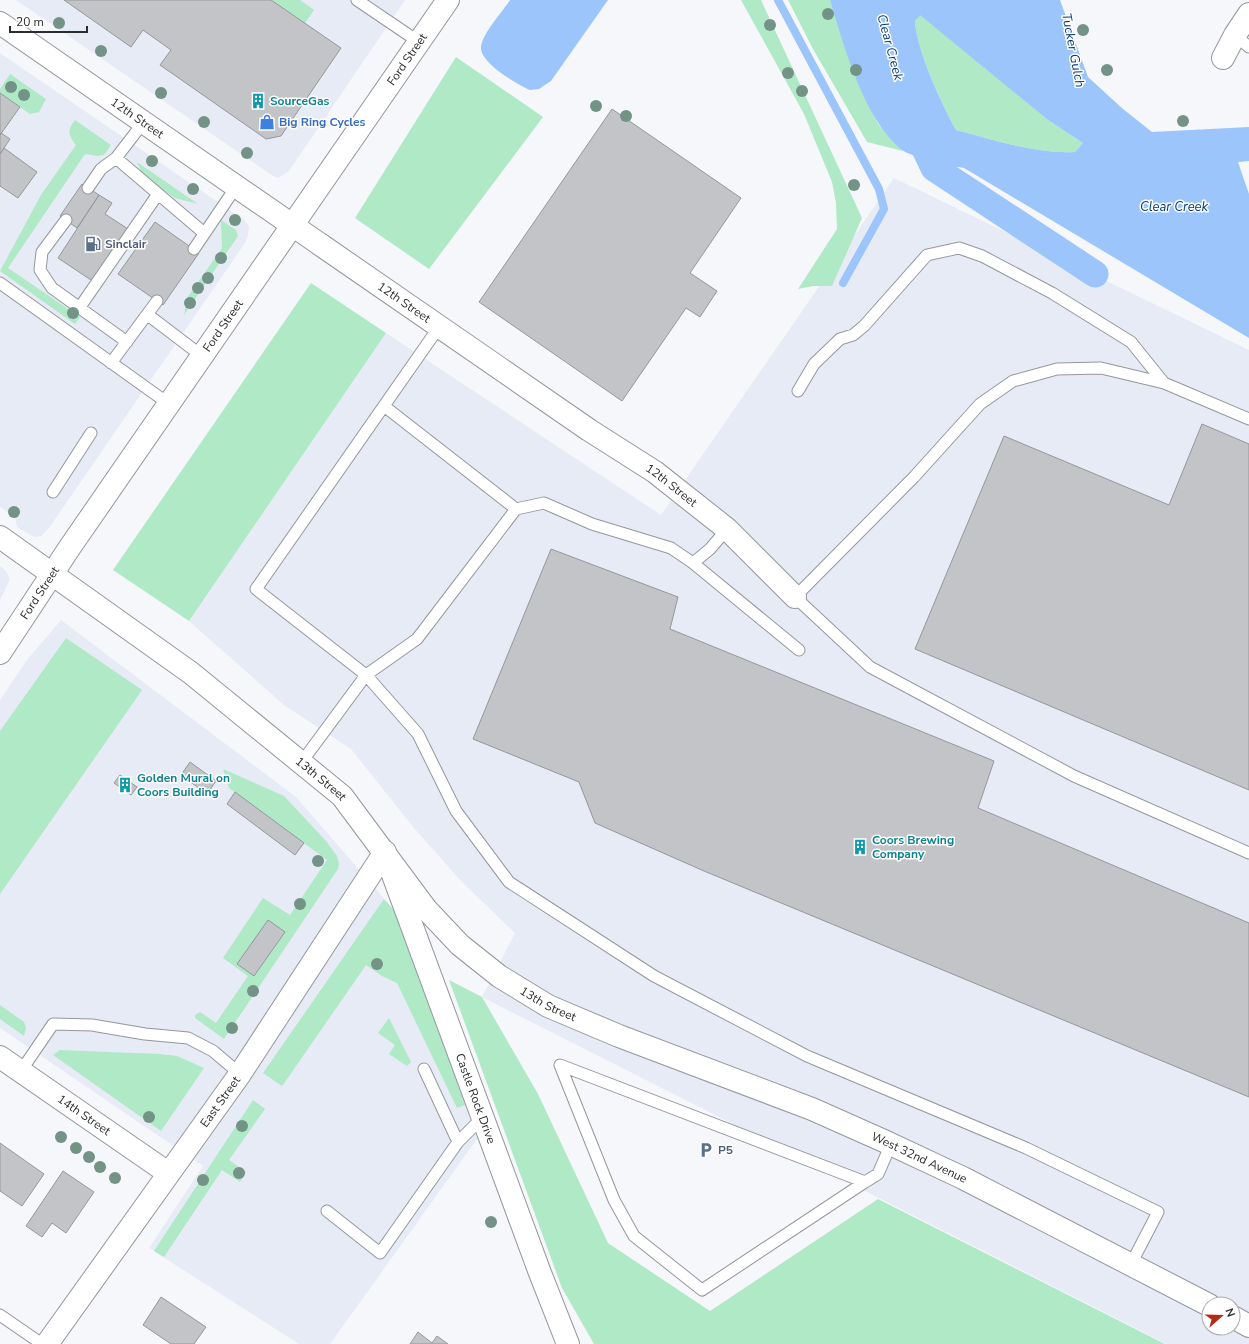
<svg xmlns="http://www.w3.org/2000/svg" width="1249" height="1344" font-family="'Nunito Sans',sans-serif">
<style>
.built{fill:#e6ebf6;fill-rule:evenodd}
.green{fill:#afe9c6}
.water{fill:#9cc5fc;fill-rule:evenodd}
.lines{fill:none;stroke-linecap:round;stroke-linejoin:round}
.stream{stroke:#9cc5fc;stroke-width:8}
.canal{stroke:#9cc5fc;stroke-width:27}
.building{fill:#c2c4c8;stroke:#95979a}
.service-casing{stroke:#95979b;stroke-width:13}
.minor-casing{stroke:#95979b;stroke-width:24}
.tertiary-casing{stroke:#95979b;stroke-width:24}
.secondary-casing{stroke:#95979b;stroke-width:24}
.service{stroke:#fff;stroke-width:11}
.minor{stroke:#fff;stroke-width:22}
.tertiary{stroke:#fff;stroke-width:22}
.secondary{stroke:#fff;stroke-width:22}
.tree{fill:#749387}
.labels{text-anchor:middle;stroke-width:3;stroke-linejoin:round;paint-order:stroke}
.street-label{font-size:12px;fill:#2b2c2d;stroke:#fff}
.culture-label{font-size:12px;font-weight:bold;fill:#0d838f;stroke:#fff;text-anchor:start}
.shop-label{font-size:12px;font-weight:bold;fill:#366cbe;stroke:#fff;text-anchor:start}
.service-label{font-size:12px;font-weight:bold;fill:#4e5e75;stroke:#fff;text-anchor:start}
.water-label{font-size:13px;font-style:italic;fill:#033a79;stroke:#fff}
</style>
<rect width="100%" height="100%" fill="#f5f7fb"/>
<!-- built -->
<path class="built" d="M16,0H405L289,171L278,178L273,176Z
M0,53L244,220L249,227L248,236L245,243L49,528L41,536L34,537L17,527L15,517L0,507Z
M894,178L1249,350V1344H1167L482,997L515,933L462,882L414,828L351,749L284,705L189,621L386,333L661,515ZM1209,1304H1233V1328H1209Z
M0,566L6,571L10,579L0,600Z
M61,620L296,797L400,917L477,1139L330,1344H299L149,1248L203,1166L0,1028V700L27,660Z"/>
<!-- green -->
<path class="green" d="M271,0H300L314,10L305,23Z
M741,0H761L862,218L832,286H813L798,289L837,229L836,203L832,182L804,114Z
M788,0H830L859,84L878,124L903,151L867,142L813,49Z
M920,14L1048,120L1083,143L1075,152C1034,154 995,140 956,130C941,101 917,53 915,21Z
M456,57L543,117L429,269L355,218Z
M10,74L46,99L39,112L30,114L0,93V89Z
M75,120L111,145L104,155L97,156L85,154L8,268L80,317L75,324L0,271L41,195L76,145C68,135 67,130 75,120Z
M137,162L198,204L175,198L144,177Z
M221,220L236,230L238,236L184,315L187,298L222,248Z
M311,283L386,333L189,621L113,570Z
M66,638L142,690L0,894V731Z
M223,769L284,796L326,841L337,856L339,864L338,869L224,1039L195,1018V1015L200,1012L216,1023L248,976L223,958L263,898L290,915L327,860L229,788Z
M384,899L400,917L465,1105L457,1108L397,983L382,976L366,965L285,1082L282,1086L263,1073Z
M449,980L482,997L538,1094L608,1243L710,1311L878,1199L1165,1344H594L562,1288Z
M0,1005L24,1022L26,1028L24,1036L0,1019Z
M389,1018L411,1062L407,1066L389,1054L395,1045L378,1033Z
M60,1050L160,1054L177,1056L204,1068L161,1131L53,1055Z
M253,1100L265,1109L229,1160L246,1172L240,1182L222,1170L164,1257L154,1251Z"/>
<!-- water -->
<path class="water" d="M510,0H608L551,81L539,89L530,90C517,84 480,63 481,47C482,34 503,11 510,0Z
M830,0H1060L1088,77L1123,109L1152,132L1249,127V161L1238,162L1249,194V338L964,168C951,166 911,157 902,150C864,120 844,46 830,0ZM920,15L1048,120L1083,143L1075,152C1034,154 995,140 956,130C941,102 917,52 915,21Z"/>
<g class="lines">
<!-- stream -->
<path class="stream" d="M778,0L879,189L884,209L843,283"/>
<!-- canal -->
<path class="canal" d="M914,126L934,168L1095,274"/>
</g>
<!-- building -->
<path class="building" d="M64,0H271L341,48L281,136L266,139L160,65L171,50L143,30L131,47Z
M0,93L20,107L0,135Z
M612,109L741,198L690,273L717,291L700,317L686,308L622,401L479,302Z
M1,133L10,139L0,154V135Z
M4,148L37,172L18,198L0,186V154Z
M82,184L99,195L77,228L60,216Z
M99,195L112,203L105,214L128,229L94,282L58,258Z
M155,222L199,253L163,305L118,274Z
M1202,424L1249,444V790L915,649L1004,436L1169,505Z
M551,549L678,597L670,629L994,761L978,808L1249,923V1097L704,871L595,823L579,782L473,739Z
M190,762L216,781L207,794L181,775Z
M120,775L137,787L131,795L114,783Z
M235,792L304,843L295,855L227,804Z
M268,920L285,932L254,976L237,964Z
M0,1143L44,1174L22,1206L0,1191Z
M63,1171L94,1192L66,1233L52,1223L42,1237L26,1226Z
M161,1297L206,1327L194,1344H171L143,1325Z
M418,1332L432,1343L437,1336L448,1344H410Z"/>
<g class="lines">
<defs>
<path id="service" d="M357,0L419,42
M1235,35L1249,47
M143,123L116,158L204,233
M88,188L101,169L116,158
M66,220L42,252L40,270L52,288L127,342
M194,249L236,187
M0,283L169,404
M80,307L158,194
M148,315L202,356
M111,363L157,301
M798,391L814,364L840,339L853,335L864,326L927,255L959,248L982,256L1052,293L1131,342L1164,383
M384,406L516,509L417,639L366,675L418,734L456,811L509,882L654,976L807,1056L1026,1148L1158,1212L1131,1264
M1249,419L1164,383L1101,368L1057,369L1013,381L980,404L914,477L795,597L870,667L1074,776L1249,853
M53,492L91,433
M516,509L544,503L592,524L671,548L693,563
M727,529L710,549L693,563L799,650
M301,763L366,675L256,589L439,327
M424,1069L458,1142
M21,1071L53,1024L92,1025L145,1034L188,1038L213,1051L240,1074
M865,1182L560,1065L614,1200L634,1236L702,1290L865,1182L878,1174L891,1144
M327,1211L380,1253L458,1142L483,1117
M0,1315L42,1344"/>
<g id="minor">
<path d="M1223,58L1235,35L1249,14"/>
<path id="s1" d="M321,245L589,430L655,472L727,529L795,597"/>
<path id="s2" d="M389,864L540,1273L568,1344"/>
<path id="s3" d="M0,1057L168,1173"/>
<path id="s4" d="M47,1344L240,1074L385,852"/>
</g>
<g id="tertiary">
<path id="s5" d="M0,23L321,245"/>
<path id="s6" d="M0,537L191,673L342,796L426,909L460,945L499,976L548,1006L619,1036L812,1109L884,1141L963,1178L1209,1305"/>
<path d="M1233,1317L1249,1326"/>
</g>
<g id="secondary">
<path id="s7" d="M0,653L70,547L448,0"/>
</g>
</defs>
<!-- service casing -->
<use href="#service" class="service-casing"/>
<!-- minor casing -->
<use href="#minor" class="minor-casing"/>
<!-- tertiary casing -->
<use href="#tertiary" class="tertiary-casing"/>
<!-- secondary casing -->
<use href="#secondary" class="secondary-casing"/>
<!-- service -->
<use href="#service" class="service"/>
<!-- minor -->
<use href="#minor" class="minor"/>
<!-- tertiary -->
<use href="#tertiary" class="tertiary"/>
<!-- secondary -->
<use href="#secondary" class="secondary"/>
</g>
<!-- trees -->
<g class="tree">
<circle cx="828" cy="14" r="6"/>
<circle cx="59" cy="23" r="6"/>
<circle cx="770" cy="25" r="6"/>
<circle cx="1083" cy="30" r="6"/>
<circle cx="101" cy="51" r="6"/>
<circle cx="856" cy="70" r="6"/>
<circle cx="1107" cy="70" r="6"/>
<circle cx="788" cy="73" r="6"/>
<circle cx="11" cy="87" r="6"/>
<circle cx="802" cy="91" r="6"/>
<circle cx="161" cy="93" r="6"/>
<circle cx="24" cy="95" r="6"/>
<circle cx="596" cy="106" r="6"/>
<circle cx="626" cy="116" r="6"/>
<circle cx="1183" cy="121" r="6"/>
<circle cx="204" cy="122" r="6"/>
<circle cx="247" cy="153" r="6"/>
<circle cx="152" cy="161" r="6"/>
<circle cx="854" cy="185" r="6"/>
<circle cx="193" cy="189" r="6"/>
<circle cx="235" cy="220" r="6"/>
<circle cx="221" cy="258" r="6"/>
<circle cx="208" cy="278" r="6"/>
<circle cx="198" cy="288" r="6"/>
<circle cx="190" cy="303" r="6"/>
<circle cx="73" cy="313" r="6"/>
<circle cx="14" cy="512" r="6"/>
<circle cx="318" cy="861" r="6"/>
<circle cx="300" cy="904" r="6"/>
<circle cx="377" cy="964" r="6"/>
<circle cx="253" cy="991" r="6"/>
<circle cx="232" cy="1028" r="6"/>
<circle cx="149" cy="1117" r="6"/>
<circle cx="242" cy="1126" r="6"/>
<circle cx="61" cy="1137" r="6"/>
<circle cx="76" cy="1148" r="6"/>
<circle cx="89" cy="1157" r="6"/>
<circle cx="100" cy="1167" r="6"/>
<circle cx="239" cy="1173" r="6"/>
<circle cx="115" cy="1178" r="6"/>
<circle cx="203" cy="1180" r="6"/>
<circle cx="491" cy="1222" r="6"/>
</g>
<!-- icons -->
<defs>
<symbol id="building-bare" viewBox="-9 -9 18 18"><path d="M-4-6H4V6H1V3H-1V6H-4ZM-2.5-4.3h1.7v1.8h-1.7ZM.8-4.3h1.7v1.8H.8ZM-2.5-1h1.7V.8h-1.7ZM.8-1h1.7V.8H.8Z" fill="#0f9aa8" stroke="#fff" stroke-width="2.5" paint-order="stroke"/></symbol>
<symbol id="shop-bare" viewBox="-9 -9 18 18"><path d="M-5-2.5h2.3a2.7 3.5 0 0 1 5.4 0H5L5.5 6h-11ZM-1.5-2.5h3a1.5 2.3 0 0 0-3 0Z" fill="#3f7fe0" stroke="#fff" stroke-width="2.5" paint-order="stroke"/></symbol>
<symbol id="fuel-bare" viewBox="-9 -9 18 18"><path d="M-5.5-6h7V0h2V4h1.3V-2.5L3-4.5l.8-.8L6-3V5H2.5V1h-1V6h-7ZM-4.2-4.7v3.2H.2V-4.7Z" fill="#5c6f8a" stroke="#fff" stroke-width="2.5" paint-order="stroke"/></symbol>
<symbol id="parking-bare" viewBox="-9 -9 18 18"><path d="M-3.5-5.5H1a3.5 3.5 0 0 1 0 7H-1V5.5H-3.5ZM-1-3.4V-.6H.8a1.4 1.4 0 0 0 0-2.8Z" fill="#5c6f8a" stroke="#fff" stroke-width="2.5" paint-order="stroke"/></symbol>
</defs>
<g fill-rule="evenodd">
<use href="#building-bare" x="247" y="90" width="22" height="22"/>
<use href="#shop-bare" x="256" y="111" width="22" height="22"/>
<use href="#fuel-bare" x="82" y="233" width="22" height="22"/>
<use href="#building-bare" x="114" y="774" width="22" height="22"/>
<use href="#building-bare" x="849" y="836" width="22" height="22"/>
<use href="#parking-bare" x="695" y="1139" width="22" height="22"/>
</g>
<g class="labels">
<!-- street labels -->
<g class="street-label">
<text dy="4" stroke="none"><textPath href="#s7" startOffset="720">Ford Street</textPath></text>
<text dy="4" stroke="none"><textPath href="#s5" startOffset="167">12th Street</textPath></text>
<text dy="4" stroke="none"><textPath href="#s1" startOffset="101">12th Street</textPath></text>
<text dy="4" stroke="none"><textPath href="#s7" startOffset="396">Ford Street</textPath></text>
<text dy="4" stroke="none"><textPath href="#s1" startOffset="425">12th Street</textPath></text>
<text dy="4" stroke="none"><textPath href="#s7" startOffset="72">Ford Street</textPath></text>
<text dy="4" stroke="none"><textPath href="#s6" startOffset="402">13th Street</textPath></text>
<text dy="4" stroke="none"><textPath href="#s6" startOffset="726">13th Street</textPath></text>
<text dy="4" stroke="none"><textPath href="#s2" startOffset="250">Castle Rock Drive</textPath></text>
<text dy="4" stroke="none"><textPath href="#s4" startOffset="298">East Street</textPath></text>
<text dy="4" stroke="none"><textPath href="#s3" startOffset="102">14th Street</textPath></text>
<text dy="4" stroke="none"><textPath href="#s6" startOffset="1128">West 32nd Avenue</textPath></text>
</g>
<!-- culture labels -->
<g class="culture-label">
<text x="270" y="105">SourceGas</text>
<text x="137" y="782">Golden Mural on<tspan x="137" dy="14">Coors Building</tspan></text>
<text x="872" y="844">Coors Brewing<tspan x="872" dy="14">Company</tspan></text>
</g>
<!-- shop labels -->
<g class="shop-label">
<text x="279" y="126">Big Ring Cycles</text>
</g>
<!-- service labels -->
<g class="service-label">
<text x="105" y="248">Sinclair</text>
<text x="718" y="1154">P5</text>
</g>
<!-- water labels -->
<g class="water-label">
<text transform="translate(891 47) rotate(75)" y="5">Clear Creek</text>
<text transform="translate(1074 50) rotate(79)" y="5">Tucker Gulch</text>
<text x="1174" y="211">Clear Creek</text>
</g>
</g>
<!-- north arrow -->
<g transform="translate(1221 1316) rotate(70)"><circle r="19" fill="#ffffff" stroke="#aaabab"/>
<path d="M0-3L7 15L0 10L-7 15Z" fill="#b52914"/>
<text y="-6" font-size="11" font-weight="bold" text-anchor="middle" fill="#2b2c2d">N</text>
</g>
<!-- scale -->
<path d="M10 26v6h77v-6" fill="none" stroke="#2b2c2d" stroke-width="2"/>
<text x="16" y="26" font-size="12" fill="#2b2c2d" stroke="#ffffff" stroke-width="3" paint-order="stroke">20 m</text>
</svg>
